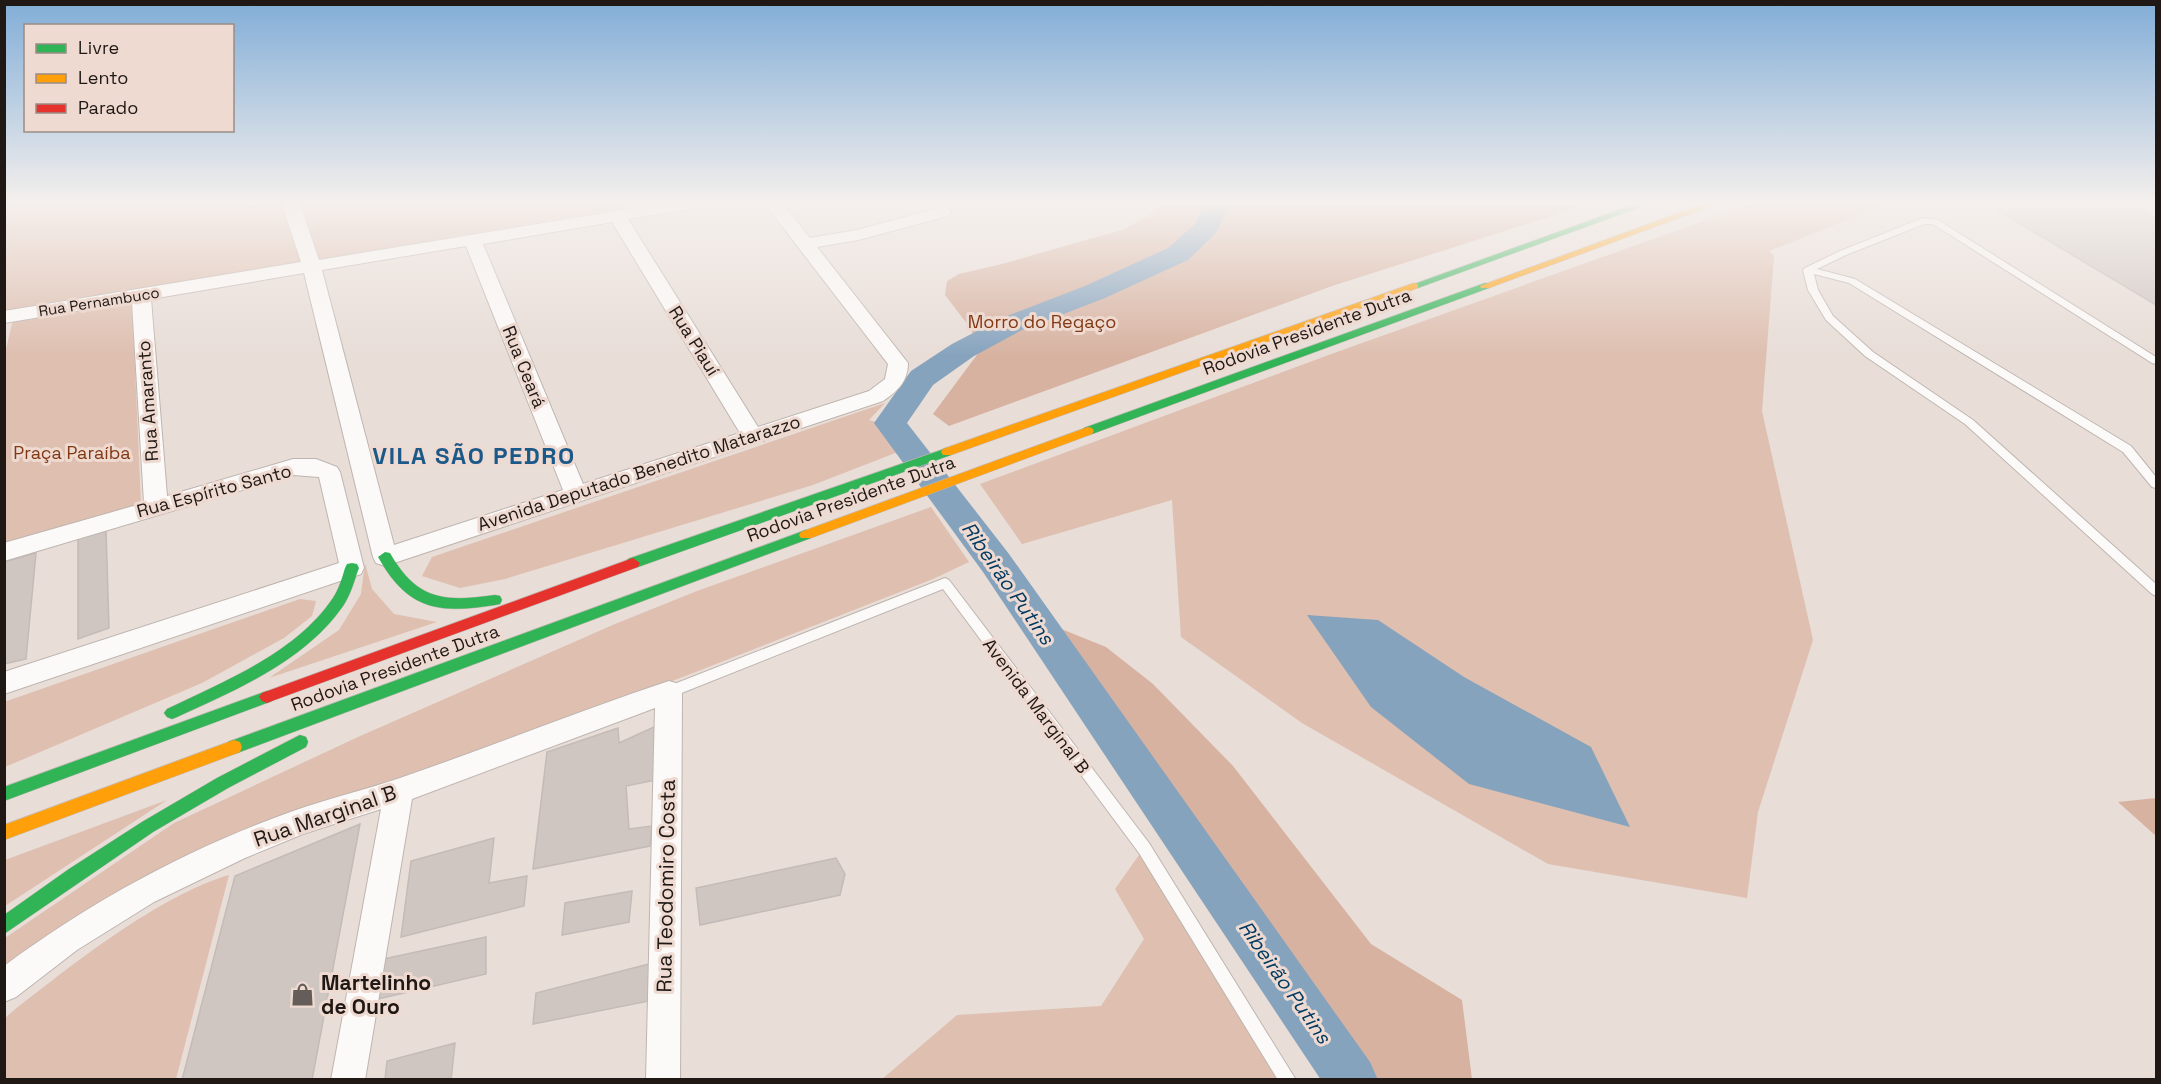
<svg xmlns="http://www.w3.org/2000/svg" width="2161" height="1084" font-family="'Space Grotesk',sans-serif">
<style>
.green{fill:#debfb0}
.forest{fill:#d7b2a1}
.water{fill:#86a3be}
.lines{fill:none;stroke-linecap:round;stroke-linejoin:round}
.river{fill:#86a3be;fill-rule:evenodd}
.building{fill:#cfc6c1;stroke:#c4bbb7;stroke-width:1.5}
.lane-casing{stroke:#beb5b0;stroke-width:2}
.street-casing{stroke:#beb5b0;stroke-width:2}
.fast-casing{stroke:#beb5b0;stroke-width:1}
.slow-casing{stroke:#beb5b0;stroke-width:1}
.jam-casing{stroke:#beb5b0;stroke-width:1}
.lane{fill:#fcfaf9;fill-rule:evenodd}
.street{fill:#fcfaf9;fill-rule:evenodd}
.fast{fill:#30b455;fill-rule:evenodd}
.slow{fill:#ff9f0a;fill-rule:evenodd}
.jam{fill:#e5322d;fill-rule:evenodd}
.labels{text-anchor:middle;stroke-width:6;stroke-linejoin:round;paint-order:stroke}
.far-street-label{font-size:15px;fill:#1f1815;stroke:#eedad1}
.park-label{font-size:18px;fill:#813813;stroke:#eedad1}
.street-label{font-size:18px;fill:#1f1815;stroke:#eedad1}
.water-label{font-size:20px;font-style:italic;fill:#003961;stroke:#eedad1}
.near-street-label{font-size:21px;fill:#1f1815;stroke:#eedad1}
.near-poi-label{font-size:21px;font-weight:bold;fill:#1f1815;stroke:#eedad1;text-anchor:start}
.district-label{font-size:24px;font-weight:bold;letter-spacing:1.5px;fill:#1b5989;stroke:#eedad1}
</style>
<rect width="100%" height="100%" fill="#e8ddd7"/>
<!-- green -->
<path class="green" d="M5,204H650L5,312Z
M1751,204H1887L1769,251L1774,256L1762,411L1813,640L1758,812L1747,898L1548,864L1302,723L1181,637L1172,500L1022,544L980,484L1334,353Z
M132,300L141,504L5,544L4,357L13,320Z
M885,403L869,420L883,424L903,450L813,485L505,579L460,588L422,576L432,557Z
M931,507L969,562L933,579L688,675L397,785L302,813L5,978V938L174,823L358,737L615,624L697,591Z
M365,563L372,589L394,614L437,622L269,678L339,630L361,594Z
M300,599L316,601L312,616L284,638L202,683L5,767L4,702Z
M167,800L5,906V860Z
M1144,848L1288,1080H881L957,1015L1101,1006L1144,939L1115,889Z
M229,875L176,1079H5V1018L13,1011C72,965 158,896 229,875Z"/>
<!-- forest -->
<path class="forest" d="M1156,204H1580L1574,209L1335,285L949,426L933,414L979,352L971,329L945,295L947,281L959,274L1002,264L1125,229L1154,212Z
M1034,618L1106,647L1153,684L1233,766L1371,944L1462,1000L1472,1079H1352Z
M2156,798V836L2118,802Z"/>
<!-- water -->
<path class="water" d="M1307,615L1378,620L1464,677L1591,747L1630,827L1469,784L1371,707Z"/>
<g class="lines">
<!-- river -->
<path class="river" d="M1199,204H1225L1228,208L1216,233L1188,260L1105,298L1022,330L974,356L933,385L907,423L1009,554L1370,1062L1378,1080H1321L983,572L874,423L911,371L952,344L1002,318L1085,286L1168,248L1195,224L1202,208Z"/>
</g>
<!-- building -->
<path class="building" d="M1987,204H2129L2156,219V305Z
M106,529L109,628L78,639V538Z
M36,553L26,659L4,664V562Z
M656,726L661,779L626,786L629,829L652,826L650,846L533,869L547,752L618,728L619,743Z
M360,824L312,1080H182L235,876Z
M494,838L489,883L527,876L524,906L401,937L411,861Z
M836,858L845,874L840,895L700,925L696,888Z
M632,891L629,922L562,935L565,903Z
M486,937V974L378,999L383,959Z
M649,964V1001L533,1024L536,993Z
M455,1043L451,1080H385L387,1061Z"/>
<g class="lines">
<defs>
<path id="lane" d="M1923,218L1938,220L2156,357V364L2152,363L1933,224H1924L1846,255L1817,269L1855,279L2131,446L2156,477V488L2152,487L2123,452L1849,283L1814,274L1818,290L1833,316L1873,352L1973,420L2156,584V596L2152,594L1965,424L1865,356L1826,320L1808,290L1803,270L1805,268L1840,251Z
M945,578L949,580L1149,843L1296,1080H1278L1139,853L943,589L674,696L669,697L664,696L662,692L664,688Z"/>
<path id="street" d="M282,204H300L319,260L659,204H699L696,208L690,209L628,219L758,427L869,391L885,379L888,364L765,204H783L810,238L857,230L942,207L948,208L951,212L948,216L858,240L817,247L908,363C908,381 898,391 883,401L385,566L376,563L373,557L304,273L151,299L167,496L293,459H316L337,467L340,472L364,568L361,574L4,694V672L339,563L319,477L293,475L4,561V543L144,503L132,302L4,323V311L301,262ZM612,222L740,433L583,484L483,244ZM466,246L563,490L394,545L322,270Z
M669,681L679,684L682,692L680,1080H646L655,708L412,799L365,1080H331L381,809L303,834L245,858L154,902L77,950L16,997L4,1002V966C93,900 191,847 296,810C330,798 365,790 400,778C490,747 579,711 669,681Z"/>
<path id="fast" d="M1635,204H1649L1418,288H1410L1409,286Z
M1485,283L1489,284V288L1092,434H1084L1082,431L1084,428Z
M947,448L953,452L951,455L638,567H628L626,563L628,559Z
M806,530L813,535L811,538L240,752L234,754L228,752L226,747L228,742Z
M385,552L390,553C417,601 445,602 495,595L500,596L502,600L500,604L495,605C438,614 408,610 378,557Z
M352,563L357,564L359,568C354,581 351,594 343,606C305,661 236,690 177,717L172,719L167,717L164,713L167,709C225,681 296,653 333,598C339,589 342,578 345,568L347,564Z
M267,691L272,693L275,697L272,701L4,801V787Z
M300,735L306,737L308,742L306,747L228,788L153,832L4,934V915L69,869L142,822L217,778Z"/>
<path id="slow" d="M1703,204H1717L1489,288H1481L1480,286Z
M1414,283L1418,284V288L951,455H943L941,452L943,449Z
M1088,427L1092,428L1094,431L1092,434L811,538H801L799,535L801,532Z
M234,740L240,742L242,747L240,752L4,840V825Z"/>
<path id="jam" d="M633,558L640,563L638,567L272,701L267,703L262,701L259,697L262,693Z"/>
</defs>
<!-- lane casing -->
<use href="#lane" class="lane-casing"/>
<!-- street casing -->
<use href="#street" class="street-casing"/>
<!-- fast casing -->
<use href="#fast" class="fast-casing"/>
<!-- slow casing -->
<use href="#slow" class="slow-casing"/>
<!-- jam casing -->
<use href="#jam" class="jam-casing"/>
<!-- lane -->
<use href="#lane" class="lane"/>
<!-- street -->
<use href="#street" class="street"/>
<!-- fast -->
<use href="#fast" class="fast"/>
<!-- slow -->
<use href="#slow" class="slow"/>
<!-- jam -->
<use href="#jam" class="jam"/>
</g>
<!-- sky -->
<linearGradient id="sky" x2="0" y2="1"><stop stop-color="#81add7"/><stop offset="0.57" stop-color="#f5f0ed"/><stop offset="1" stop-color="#f5f0ed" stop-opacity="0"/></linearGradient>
<rect width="2161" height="356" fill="url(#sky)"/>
<!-- icons -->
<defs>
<symbol id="shop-bare" viewBox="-9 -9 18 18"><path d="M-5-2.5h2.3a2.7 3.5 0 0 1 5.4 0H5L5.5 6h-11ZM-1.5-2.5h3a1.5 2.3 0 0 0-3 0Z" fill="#655d59" stroke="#eedad1" stroke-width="2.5" paint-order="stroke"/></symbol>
</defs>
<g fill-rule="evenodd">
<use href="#shop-bare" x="286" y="978" width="33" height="33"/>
</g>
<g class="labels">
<!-- far-street labels -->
<g class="far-street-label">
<text transform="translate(99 302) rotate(-9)" y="5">Rua Pernambuco</text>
</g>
<!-- park labels -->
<g class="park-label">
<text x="1042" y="328">Morro do Regaço</text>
<text x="72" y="459">Praça Paraíba</text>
</g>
<!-- street labels -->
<g class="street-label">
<text transform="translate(1307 332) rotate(-20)" y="6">Rodovia Presidente Dutra</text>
<text transform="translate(694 341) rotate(58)" y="6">Rua Piauí</text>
<text transform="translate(524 367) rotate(68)" y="6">Rua Ceará</text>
<text transform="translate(148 401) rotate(-94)" y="6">Rua Amaranto</text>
<text transform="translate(639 473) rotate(-18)" y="6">Avenida Deputado Benedito Matarazzo</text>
<text transform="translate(214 491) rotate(-15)" y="6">Rua Espírito Santo</text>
<text transform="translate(851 499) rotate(-20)" y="6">Rodovia Presidente Dutra</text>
<text transform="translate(395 668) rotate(-20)" y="6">Rodovia Presidente Dutra</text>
<text transform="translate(1036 706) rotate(53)" y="6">Avenida Marginal B</text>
</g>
<!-- water labels -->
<g class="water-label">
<text transform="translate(1008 583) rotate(55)" y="7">Ribeirão Putins</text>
<text transform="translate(1285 982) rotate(55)" y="7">Ribeirão Putins</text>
</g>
<!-- near-street labels -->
<g class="near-street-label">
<text transform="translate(325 816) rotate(-19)" y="7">Rua Marginal B</text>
<text transform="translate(666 886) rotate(-89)" y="7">Rua Teodomiro Costa</text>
</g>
<!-- near-poi labels -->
<g class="near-poi-label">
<text x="321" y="990">Martelinho<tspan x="321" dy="24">de Ouro</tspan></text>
</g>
<!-- district labels -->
<g class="district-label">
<text x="474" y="464">VILA SÃO PEDRO</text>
</g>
</g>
<!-- border -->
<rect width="2161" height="1084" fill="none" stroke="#1f1815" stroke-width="12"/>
<!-- legend -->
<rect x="24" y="24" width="210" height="108" fill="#eedad1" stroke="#9b8c86" stroke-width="1.5"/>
<rect x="36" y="44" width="30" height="9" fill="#30b455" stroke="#9b8c86" stroke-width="1.5"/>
<text x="78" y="54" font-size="18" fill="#1f1815">Livre</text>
<rect x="36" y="74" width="30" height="9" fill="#ff9f0a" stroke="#9b8c86" stroke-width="1.5"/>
<text x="78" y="84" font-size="18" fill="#1f1815">Lento</text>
<rect x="36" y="104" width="30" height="9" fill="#e5322d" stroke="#9b8c86" stroke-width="1.5"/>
<text x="78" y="114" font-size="18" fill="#1f1815">Parado</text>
</svg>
